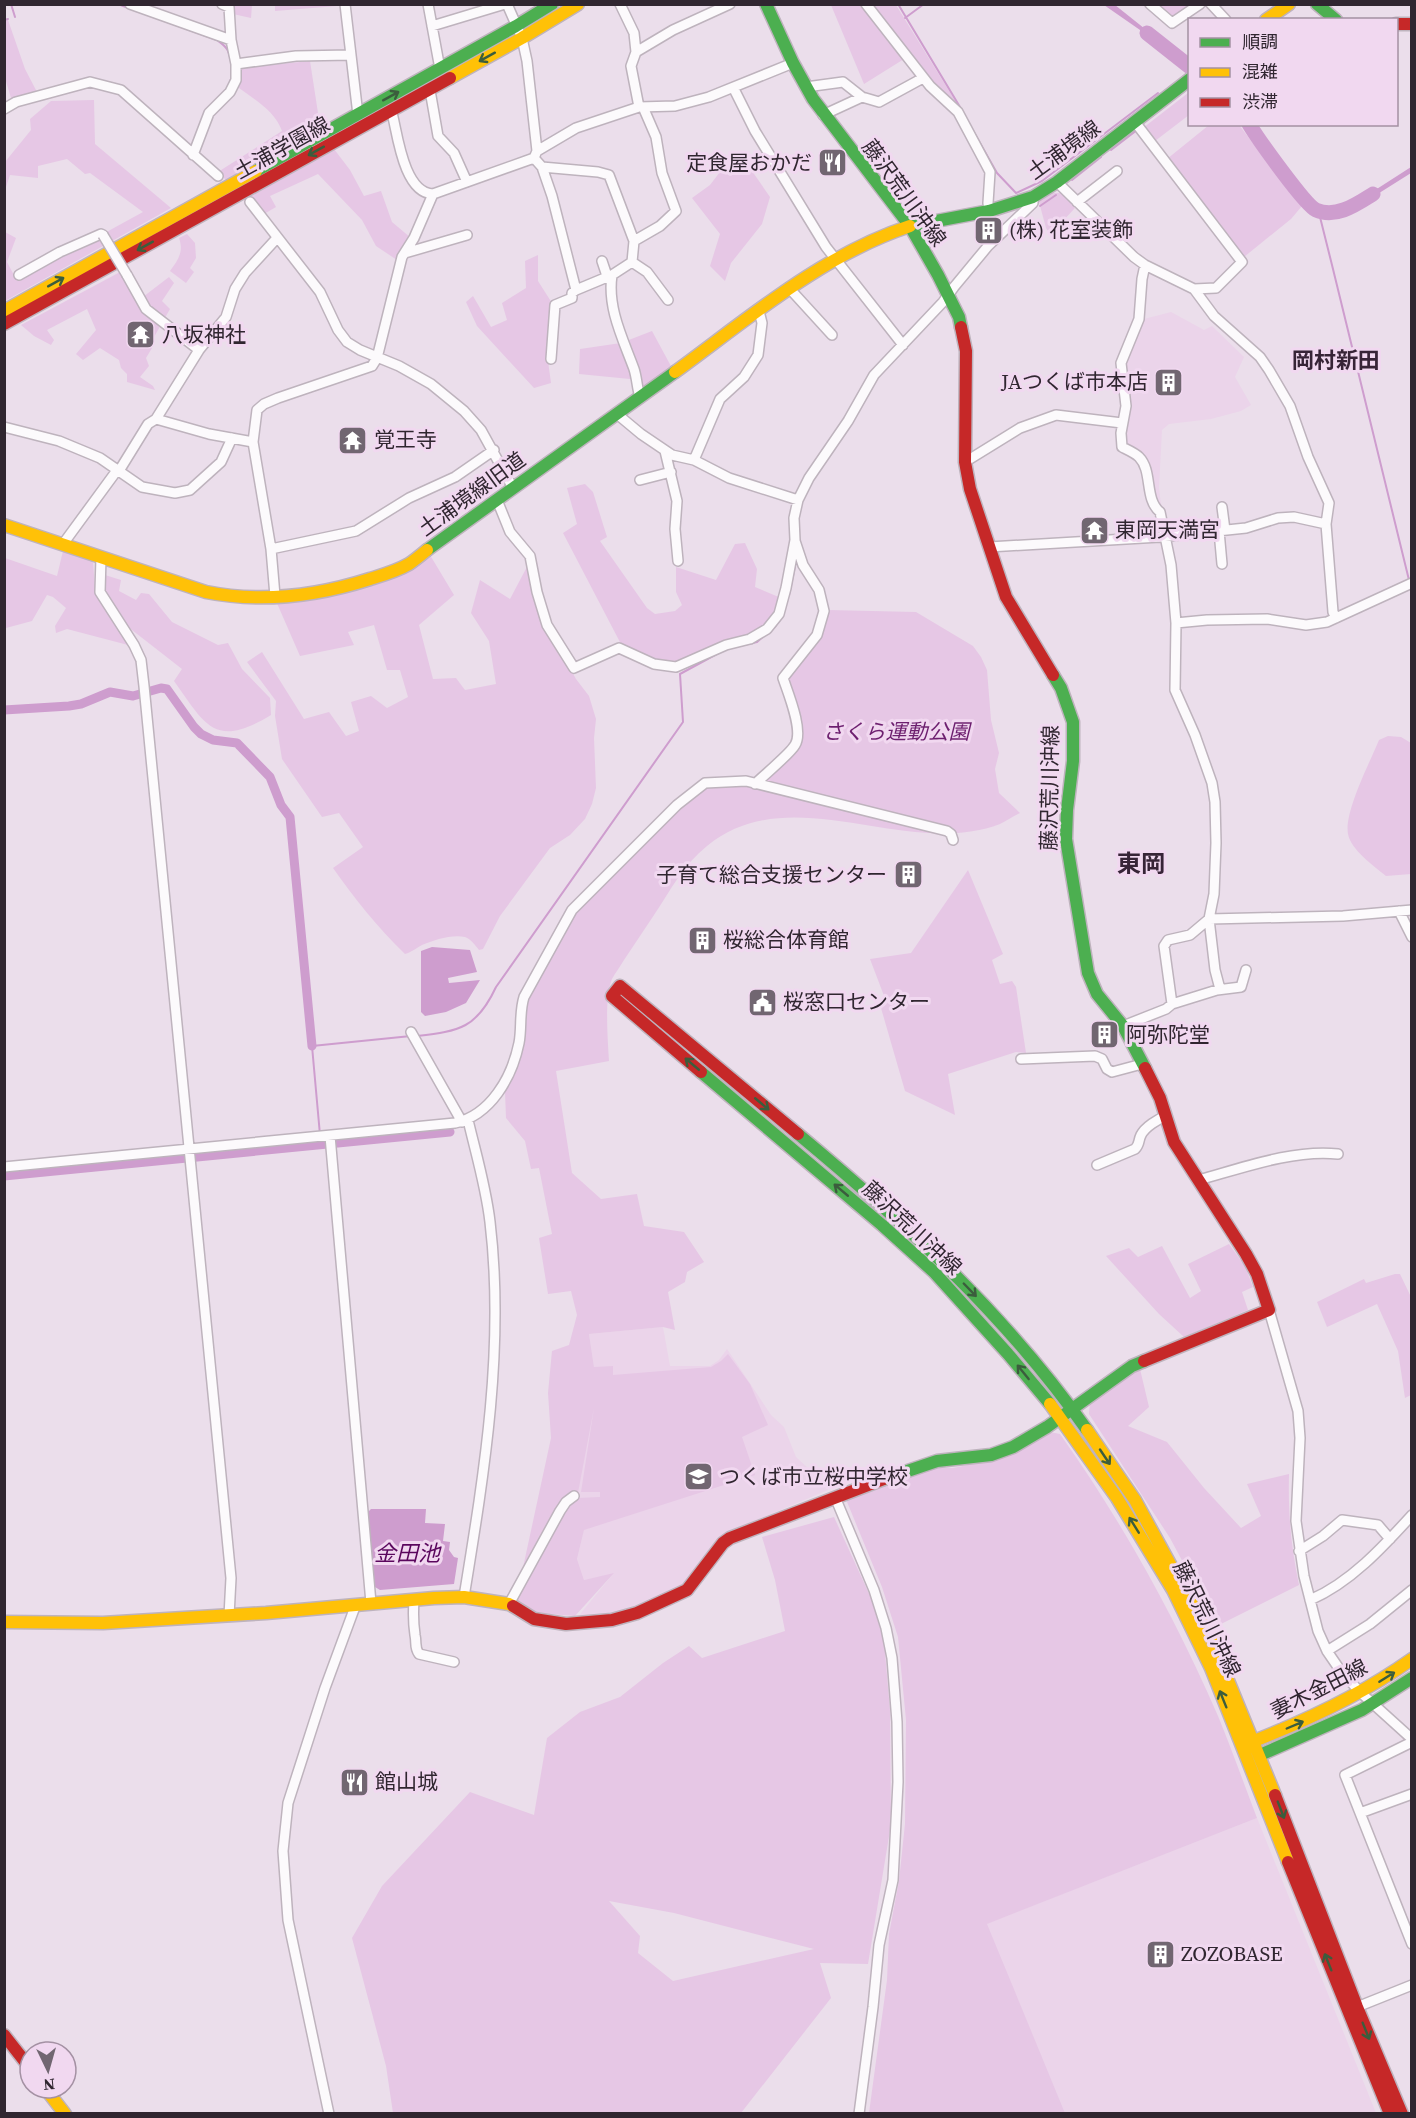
<svg xmlns="http://www.w3.org/2000/svg" width="1416" height="2118" font-family="'Source Serif 4','Noto Sans JP',serif">
<style>
.built{fill:#ebd4ea}
.green{fill:#e6c7e5;fill-rule:evenodd}
.water{fill:#ce9dce}
.lines{fill:none;stroke-linecap:round;stroke-linejoin:round}
.stream{stroke:#ce9dce;stroke-width:2}
.canal{stroke:#ce9dce;stroke-width:9}
.river{stroke:#ce9dce;stroke-width:15}
.street-casing{stroke:#beb3bd;stroke-width:12}
.fast-casing{stroke:#beb3bd;stroke-width:15}
.slow-casing{stroke:#beb3bd;stroke-width:15}
.jam-casing{stroke:#beb3bd;stroke-width:15}
.street{stroke:#fcfafc;stroke-width:9}
.fast{stroke:#4caf50;stroke-width:12}
.slow{stroke:#ffc107;stroke-width:12}
.jam{stroke:#c62828;stroke-width:12}
.street-bridge-casing{stroke:#beb3bd;stroke-width:12;stroke-linecap:butt}
.street-bridge{stroke:#fcfafc;stroke-width:9}
.oneway{stroke:#3b5d3d}
.labels{text-anchor:middle;stroke-width:6;stroke-linejoin:round;paint-order:stroke}
.street-label{font-size:21px;fill:#302630;stroke:#f1d8f0}
.poi-label{font-size:21px;fill:#302630;stroke:#f1d8f0;text-anchor:start}
.park-label{font-size:21px;font-style:italic;fill:#6d1f6f;stroke:#f1d8f0}
.neighbourhood-label{font-size:22px;font-weight:bold;fill:#372437;stroke:#f1d8f0}
.water-label{font-size:22px;font-style:italic;fill:#5a065d;stroke:#f1d8f0}
.quarter-label{font-size:24px;font-weight:bold;fill:#372437;stroke:#f1d8f0}
</style>
<rect width="100%" height="100%" fill="#ebdeeb"/>
<!-- built -->
<path class="built" d="M1171,312L1204,330L1212,326L1244,357L1235,377L1251,405L1241,411L1211,419L1169,424L1162,430L1159,488L1161,505L1156,506L1145,459L1125,444V363L1144,319Z
M663,1327L670,1366H710L719,1360L727,1349L771,1415L784,1427L796,1457L823,1482L828,1490L723,1534L682,1585L635,1608L608,1615L579,1618L581,1613L613,1574L584,1580L577,1559L585,1525L577,1498L595,1374L589,1334Z
M1257,1818L1376,2113H1065L986,1924Z"/>
<!-- green -->
<path class="green" d="M233,5H252L251,18L233,14Z
M337,5V6L275,11V5Z
M831,5H862L904,59L864,84Z
M871,5H896L959,107L933,84Z
M1154,5H1192L1172,17H1168Z
M8,20L25,69L37,92L11,98L5,78V21Z
M310,61L318,113L322,124L226,180L218,172L282,131C275,111 255,100 239,88V68Z
M1188,93L1189,94V115L1155,141L1143,128Z
M94,100L95,144L171,208L5,301V232L16,238L7,262L17,281L143,212L90,173L85,174L67,159L38,166V178L10,175L5,190V162L31,130L30,119L51,101Z
M1209,125H1239L1302,206L1291,219L1244,257L1242,256L1167,159Z
M334,149L350,170L364,196L381,191L392,222L411,238L397,260L376,246L362,220L318,174L270,196L276,207L264,214L251,196Z
M743,158L770,197L762,224L731,263L725,281L710,266L720,234L692,198L710,185L723,168Z
M1051,193H1063L1075,208L1061,223L1066,233L1053,240L1046,228L1039,202Z
M187,234L195,243L196,258L190,268L194,272L186,283L170,271C178,260 184,252 179,238Z
M538,255V281L552,303L548,361L551,383L534,388L477,326L466,302L473,296L491,327L507,320L502,303L526,288L525,261Z
M122,271L139,300L169,277L174,283L162,301L170,309L154,337L138,329L134,333L152,348L146,358L149,366L140,377L153,386L155,390L127,382V374L121,368L119,360L100,348L83,360L76,354L96,330L87,309L47,330L54,340L51,345L34,336L21,325Z
M652,331L672,368L643,390L640,380L579,374L580,349L621,343Z
M585,484L593,492L607,537L600,541L647,608L655,614L675,611L682,605L676,592V567L716,580L735,544L745,543L757,569L755,587L781,598L778,607L767,627L748,638L684,663L659,662L622,646L563,533L577,524L567,488Z
M67,550L92,558L93,561L95,589L128,645L67,629L56,633L55,626L66,608L53,597L47,595L32,621L6,628L5,635V558L57,576L63,551Z
M430,555L454,595L419,625L433,679L456,678L465,690L496,684L489,641L471,613L480,580L510,599L529,563L546,626L576,679L589,696L596,719L594,738L596,788L592,804L585,819L570,835L550,848L500,916L483,949L479,950C475,945 471,939 465,937C452,934 434,940 422,945C416,948 412,952 405,954C377,927 355,899 333,868L363,847L339,813L322,817L282,759L275,716L276,701L247,662L262,652L304,719L329,712L346,736L359,731L351,702L371,696L387,708L408,697L400,670H387L374,625L348,632L354,645L300,656L276,601Z
M105,575L121,580L119,591L136,600L141,593L149,594L172,622L218,645L228,643L242,669L270,698L271,715C215,749 206,726 174,681L182,669L123,623L105,590Z
M828,610L916,612L973,646L981,657L987,670L991,720L999,753L995,769L999,793L1020,813C1013,816 1006,821 1000,824C906,860 792,777 707,846C684,864 670,891 654,915C644,930 634,945 624,960C620,967 615,973 612,979C604,996 608,1042 609,1061L556,1071L572,1173L601,1199L637,1194L644,1226L684,1232L704,1262L687,1272L685,1282L668,1292L675,1330L663,1327L589,1334L594,1367L613,1366V1375L711,1367L721,1361L728,1354L750,1384L768,1425L742,1437L755,1475L584,1530L577,1559L584,1580L614,1573L575,1616L536,1613L516,1600L551,1438L548,1393L552,1351L569,1345L577,1315L571,1291L548,1294L539,1238L552,1234L539,1168L531,1169L525,1141L506,1118L505,1092L509,1085L523,1037V1007L577,910L702,788L755,782L801,734L802,725L787,678C804,656 823,638 828,610ZM594,1408L581,1492H600V1497L577,1498Z
M1388,736L1401,737L1411,743V874L1386,876C1374,866 1351,850 1348,834C1344,812 1370,762 1379,740Z
M968,870L1003,954L992,960L1000,984L1012,981L1016,987L1026,1053L1016,1052L948,1074L955,1115L905,1091L881,1008L886,1001L870,959L911,953Z
M1229,1244L1245,1266L1253,1287L1242,1292L1248,1310L1184,1337L1159,1314L1106,1256L1129,1248L1138,1257L1162,1246L1190,1298L1201,1291L1188,1264Z
M1395,1274H1400L1411,1297V1395L1405,1398L1398,1351L1377,1304L1327,1327L1317,1302L1364,1279L1366,1283Z
M1140,1369L1149,1407L1128,1426L1167,1442L1204,1488L1241,1528L1261,1516L1247,1484L1289,1474C1288,1514 1291,1547 1299,1585L1217,1626L1170,1538L1089,1414L1090,1401L1128,1374Z
M1050,1432L1060,1434C1123,1523 1175,1617 1218,1716C1232,1750 1244,1784 1257,1818L987,1924L1065,2113H869L887,1980L889,1934L899,1881L905,1824L906,1720L898,1637L882,1587L845,1497L934,1468H953L987,1461L1020,1450Z
M834,1517L871,1598L884,1641L890,1710L891,1824L868,1964L820,1963L831,1998L741,2113H393L386,2066L352,1938L382,1886L470,1792L534,1815L547,1738L580,1712L620,1697L663,1663L689,1646L702,1658L785,1631L775,1580L762,1537ZM609,1901L674,1913L814,1949L673,1981L638,1953L640,1936Z"/>
<!-- water -->
<path class="water" d="M1104,5H1115L1189,64Z
M1411,167V173L1357,207L1355,203Z
M432,947L470,950L477,972L448,978L449,983L480,980L466,1003L446,1012L425,1016L421,1012V951Z
M371,1509H426L425,1523L445,1524L443,1541L450,1542L449,1550L454,1557L458,1558L454,1584L380,1590L375,1587L367,1513Z"/>
<g class="lines">
<!-- stream -->
<path class="stream" d="M11,4L15,17
M118,4L131,9
M898,4L960,107
M137,11L217,40C221,43 226,46 228,51C232,60 234,78 228,86
M905,18L924,4
M4,20L8,19
M968,122L997,173L1016,193L1042,181L1158,93
M1111,150L1137,130
M1072,180L1101,157
M1040,206L1056,195
M1315,210L1320,217L1332,265L1409,580
M789,595L795,566
M774,628L781,618
M417,1036C460,1031 477,1028 496,987L683,722L680,674L726,649L757,642L765,635
M320,1135L312,1046L411,1036"/>
<!-- canal -->
<path class="canal" d="M4,710L69,706L81,704L110,692L133,696L161,688L167,689L194,727L201,734L213,740L237,743L270,777L281,805L290,817L312,1046
M4,1176L450,1132"/>
<!-- river -->
<path class="river" d="M1147,33L1190,67
M1249,124C1258,139 1305,205 1316,210C1336,219 1357,204 1373,194"/>
<defs>
<path id="street" d="M130,4L231,40
M345,4L358,115
M428,4L440,69
M507,4L522,38L527,61L537,151L576,128L639,107L675,106L709,97L793,63
M620,4L634,33L636,52
M866,4L930,86L958,112L990,172L988,203L989,211
M1150,4L1172,23L1200,4
M1211,4L1226,20
M432,26L505,4
M236,64L296,56L351,55
M806,87L843,82L862,97L879,102L923,78
M734,89L755,131L826,247L903,345
M428,90L431,96L438,136L454,153L467,182
M639,107L631,66L636,52L673,30L730,4
M4,109L16,102L90,82L121,90L218,176
M389,111L393,117C398,139 405,193 433,194
M823,115L862,97
M1135,122L1242,262L1216,288L1194,289
M193,155L209,113L230,92L236,80V64L231,40L229,7L222,4
M534,158L542,167L598,172L609,175L634,241L632,262L612,275C607,308 623,339 634,369C637,378 637,388 640,397
M542,167L552,196L576,290
M1057,182L1134,257L1145,265L1194,289L1214,316L1260,357L1269,370L1290,406L1308,457L1329,503L1326,524L1333,612L1336,618
M250,202L320,292L338,330L347,342L360,350L399,366L431,384L464,411L481,430L513,488
M1077,202L1117,171
M634,241L660,226L676,211L662,173L656,137L643,107
M405,253L467,235
M602,261L607,276
M632,262L647,272L668,300
M1145,265L1142,279L1139,319L1121,363L1126,406L1121,433L1122,447C1128,450 1135,453 1139,457C1153,471 1144,499 1160,512L1171,565L1176,623L1175,690L1195,735L1212,783L1215,802L1216,843L1214,894L1209,919L1215,970L1220,989
M19,275L60,252L101,234L103,235
M127,275L146,309L199,350
M790,289L832,335
M551,359L555,305L572,298V293L576,290L612,275
M617,414L641,434L672,455L694,460L729,478L798,500
M156,419L209,434L253,442
M4,427L59,441L100,458L142,487L175,493L190,490L221,462L232,438
M665,451L677,501L675,529L678,561
M694,460L720,399L744,377L758,355L762,323L759,311
M965,462L1020,428L1056,415L1122,423
M640,480L671,472
M497,500L510,532L530,556L537,592L547,625L574,668L619,648L654,664L676,667L726,645L750,639L767,629L779,614L786,588L795,540L794,518L798,500L809,478L848,421L874,375L943,302L954,287L988,246L1033,203V197
M1222,507L1225,530
M1219,531L1222,564
M63,544L115,473L119,471L148,424L156,419L199,350L226,317L235,289L245,273L277,238
M989,547L1160,537L1246,528L1278,518L1294,517L1326,524
M271,549L356,531L409,498L455,477L494,450
M101,557L100,592L134,645L141,660L144,686L231,1578L229,1616
M275,596L271,549L253,442L257,410L264,404L278,398L372,366L377,358L402,257L414,238L433,194L534,158L537,151
M1176,623L1207,620L1267,619L1306,625L1327,622L1412,583
M755,784C764,775 790,754 795,745C804,731 788,693 783,678L817,635L824,611L819,590L803,565L795,541
M1399,911L1412,937
M1172,1004L1217,990L1241,987L1246,970
M1123,1026L1166,1009L1172,1004L1164,946L1168,940L1190,935L1209,919L1343,916L1412,910
M411,1032L462,1122
M1021,1059L1095,1056L1102,1059L1107,1069L1112,1072L1142,1064
M330,1136L371,1603
M1097,1165L1135,1149C1140,1144 1138,1141 1141,1135C1145,1127 1158,1119 1166,1116
M4,1167L455,1123C491,1115 512,1077 519,1043C522,1028 519,1013 524,997L572,910L677,805L705,783L746,781L947,831L951,834L953,840
M1199,1180C1242,1168 1294,1149 1338,1154
M1269,1310L1298,1411L1300,1438L1296,1521L1304,1576L1318,1631L1327,1651L1340,1670L1360,1692L1412,1739
M835,1497L874,1590L886,1628L892,1658L897,1722L898,1782L893,1880L879,1945L873,2007L859,2114
M1299,1551L1323,1536L1342,1520L1378,1525L1390,1539
M464,1597C484,1474 505,1348 490,1222C486,1187 476,1154 468,1120
M414,1600C413,1614 413,1622 415,1635C417,1644 414,1647 419,1654L454,1662
M1310,1600C1350,1583 1383,1547 1412,1515
M509,1604L560,1511L566,1502L574,1496
M1327,1651L1370,1624L1412,1590
M1412,1742L1345,1775L1412,1944
M1360,1813L1412,1794
M1357,2007L1412,1985
M329,2114L288,1920L283,1851L288,1803L325,1688L356,1604"/>
<path id="fast" d="M766,4L793,63L813,99L910,226L938,275L959,317L961,327
M1317,4L1336,20
M256,171L516,26L552,4
M910,226L989,211L1033,197L1057,182L1190,79
M427,550L675,372
M1053,675L1061,688L1073,722V761L1067,810L1066,839L1088,973L1097,994L1123,1026L1145,1068
M701,1072L882,1225L934,1272L1008,1354L1050,1404
M798,1134C905,1223 1007,1316 1087,1430
M884,1479L937,1461L991,1455L1013,1447L1047,1427L1132,1366L1144,1361
M1260,1755L1362,1710L1412,1678"/>
<path id="slow" d="M1266,20L1289,4
M450,78L522,38L578,4
M4,311L256,171
M675,372C749,318 822,255 910,226
M4,525L206,592C261,603 317,596 370,579C383,575 397,571 409,564C415,560 421,555 427,550
M1050,1404L1117,1498L1173,1590L1211,1668L1288,1862
M1087,1430L1135,1500L1211,1639L1275,1795
M4,1622L103,1623L266,1613L434,1598L464,1597L509,1604L513,1606
M1250,1747L1254,1741C1310,1719 1363,1694 1412,1659
M45,2088L65,2114"/>
<path id="jam" d="M1396,24H1412
M4,324L450,78
M961,327L966,351L965,462L970,489L1006,597L1053,675
M701,1072L612,996L620,986L798,1134
M1144,1361L1269,1310L1257,1274L1246,1254L1174,1142L1160,1098L1145,1068
M513,1606L534,1619L566,1624L612,1620L637,1613L687,1590L723,1543L730,1538L884,1479
M1275,1795L1357,2007L1402,2114
M1288,1862L1390,2114
M4,2035L30,2068"/>
</defs>
<!-- street casing -->
<use href="#street" class="street-casing"/>
<!-- fast casing -->
<use href="#fast" class="fast-casing"/>
<!-- slow casing -->
<use href="#slow" class="slow-casing"/>
<!-- jam casing -->
<use href="#jam" class="jam-casing"/>
<!-- street -->
<use href="#street" class="street"/>
<!-- fast -->
<use href="#fast" class="fast"/>
<!-- slow -->
<use href="#slow" class="slow"/>
<!-- jam -->
<use href="#jam" class="jam"/>
<defs>
<path id="street-bridge" d="M103,235L127,275"/>
</defs>
<!-- street-bridge casing -->
<use href="#street-bridge" class="street-bridge-casing"/>
<!-- street-bridge -->
<use href="#street-bridge" class="street-bridge"/>
</g>
<!-- one-way arrows -->
<defs><path id="oneway-shaft" d="M-6 0H5M1.5-3L5.5 0L1.5 3" fill="none" stroke-width="1.6" stroke-linecap="round" stroke-linejoin="round" transform="scale(1.5)"/></defs>
<g class="oneway">
<use href="#oneway-shaft" transform="translate(487 57) rotate(151)"/>
<use href="#oneway-shaft" transform="translate(391 96) rotate(-29)"/>
<use href="#oneway-shaft" transform="translate(316 151) rotate(151)"/>
<use href="#oneway-shaft" transform="translate(145 246) rotate(151)"/>
<use href="#oneway-shaft" transform="translate(56 282) rotate(-29)"/>
<use href="#oneway-shaft" transform="translate(692 1064) rotate(-140)"/>
<use href="#oneway-shaft" transform="translate(762 1104) rotate(40)"/>
<use href="#oneway-shaft" transform="translate(841 1190) rotate(-140)"/>
<use href="#oneway-shaft" transform="translate(970 1290) rotate(46)"/>
<use href="#oneway-shaft" transform="translate(1023 1372) rotate(-129)"/>
<use href="#oneway-shaft" transform="translate(1105 1457) rotate(56)"/>
<use href="#oneway-shaft" transform="translate(1134 1525) rotate(-122)"/>
<use href="#oneway-shaft" transform="translate(1387 1677) rotate(-32)"/>
<use href="#oneway-shaft" transform="translate(1223 1699) rotate(-112)"/>
<use href="#oneway-shaft" transform="translate(1295 1725) rotate(-23)"/>
<use href="#oneway-shaft" transform="translate(1281 1810) rotate(69)"/>
<use href="#oneway-shaft" transform="translate(1328 1962) rotate(-112)"/>
<use href="#oneway-shaft" transform="translate(1366 2031) rotate(68)"/>
</g>
<!-- icons -->
<defs>
<symbol id="restaurant-square" viewBox="-11 -11 22 22"><rect x="-9" y="-9" width="18" height="18" rx="4" fill="#716671" stroke="#f1d8f0"/><path d="M-5-6h1v4h1v-4h1v4h1v-4h1v5L-1.5 .5V6h-2V.5L-5-1ZM5-6V6H3V1.5H1.5Q1.5-4 5-6Z" fill="#fff"/></symbol>
<symbol id="building-square" viewBox="-11 -11 22 22"><rect x="-9" y="-9" width="18" height="18" rx="4" fill="#716671" stroke="#f1d8f0"/><path d="M-4-6H4V6H1V3H-1V6H-4ZM-2.5-4.3h1.7v1.8h-1.7ZM.8-4.3h1.7v1.8H.8ZM-2.5-1h1.7V.8h-1.7ZM.8-1h1.7V.8H.8Z" fill="#fff"/></symbol>
<symbol id="temple-square" viewBox="-11 -11 22 22"><rect x="-9" y="-9" width="18" height="18" rx="4" fill="#716671" stroke="#f1d8f0"/><path d="M0-6L5-2H3V0L6.5 2.5H4V6H1.5V3h-3V6H-4V2.5H-6.5L-3 0V-2H-5Z" fill="#fff"/></symbol>
<symbol id="civic-square" viewBox="-11 -11 22 22"><rect x="-9" y="-9" width="18" height="18" rx="4" fill="#716671" stroke="#f1d8f0"/><path d="M-.6-6.5H3V-4.5H.6V-3L4-1V1h2V6H-6V1h2V-1L-.6-3ZM-1.2 2.5V6h2.4V2.5Z" fill="#fff"/></symbol>
<symbol id="school-square" viewBox="-11 -11 22 22"><rect x="-9" y="-9" width="18" height="18" rx="4" fill="#716671" stroke="#f1d8f0"/><path d="M0-5L7-2L0 1L-7-2ZM-4 1L0 2.5L4 1V4Q0 6-4 4Z" fill="#fff"/></symbol>
</defs>
<g fill-rule="evenodd">
<use href="#restaurant-square" x="816" y="146" width="33" height="33"/>
<use href="#building-square" x="972" y="214" width="33" height="33"/>
<use href="#temple-square" x="124" y="318" width="33" height="33"/>
<use href="#building-square" x="1152" y="366" width="33" height="33"/>
<use href="#temple-square" x="336" y="424" width="33" height="33"/>
<use href="#temple-square" x="1078" y="514" width="33" height="33"/>
<use href="#building-square" x="892" y="858" width="33" height="33"/>
<use href="#building-square" x="686" y="924" width="33" height="33"/>
<use href="#civic-square" x="746" y="986" width="33" height="33"/>
<use href="#building-square" x="1088" y="1018" width="33" height="33"/>
<use href="#school-square" x="682" y="1460" width="33" height="33"/>
<use href="#restaurant-square" x="338" y="1766" width="33" height="33"/>
<use href="#building-square" x="1144" y="1938" width="33" height="33"/>
</g>
<g class="labels">
<!-- street labels -->
<g class="street-label">
<text transform="translate(282 148) rotate(-29)" y="7">土浦学園線</text>
<text transform="translate(1064 150) rotate(-36)" y="7">土浦境線</text>
<text transform="translate(904 193) rotate(54)" y="7">藤沢荒川沖線</text>
<text transform="translate(472 494) rotate(-36)" y="7">土浦境線旧道</text>
<text transform="translate(1050 788) rotate(-89)" y="7">藤沢荒川沖線</text>
<text transform="translate(912 1228) rotate(43)" y="7">藤沢荒川沖線</text>
<text transform="translate(1207 1619) rotate(64)" y="7">藤沢荒川沖線</text>
<text transform="translate(1319 1689) rotate(-27)" y="7">妻木金田線</text>
</g>
<!-- poi labels -->
<g class="poi-label">
<text x="812" y="170" text-anchor="end">定食屋おかだ</text>
<text x="1009" y="237">(株) 花室装飾</text>
<text x="162" y="342">八坂神社</text>
<text x="1148" y="389" text-anchor="end">JAつくば市本店</text>
<text x="374" y="447">覚王寺</text>
<text x="1115" y="537">東岡天満宮</text>
<text x="887" y="882" text-anchor="end">子育て総合支援センター</text>
<text x="723" y="947">桜総合体育館</text>
<text x="783" y="1009">桜窓口センター</text>
<text x="1126" y="1042">阿弥陀堂</text>
<text x="719" y="1484">つくば市立桜中学校</text>
<text x="375" y="1789">館山城</text>
<text x="1181" y="1961">ZOZOBASE</text>
</g>
<!-- park labels -->
<g class="park-label">
<text x="896" y="739">さくら運動公園</text>
</g>
<!-- neighbourhood labels -->
<g class="neighbourhood-label">
<text x="1336" y="368">岡村新田</text>
</g>
<!-- water labels -->
<g class="water-label">
<text x="407" y="1561">金田池</text>
</g>
<!-- quarter labels -->
<g class="quarter-label">
<text x="1141" y="872">東岡</text>
</g>
</g>
<!-- border -->
<rect width="1416" height="2118" fill="none" stroke="#302630" stroke-width="12"/>
<!-- legend -->
<rect x="1188" y="18" width="210" height="108" fill="#f1d8f0" stroke="#a491a3" stroke-width="1.5"/>
<rect x="1200" y="38" width="30" height="9" fill="#4caf50" stroke="#a491a3" stroke-width="1.5"/>
<text x="1242" y="48" font-size="18" fill="#302630">順調</text>
<rect x="1200" y="68" width="30" height="9" fill="#ffc107" stroke="#a491a3" stroke-width="1.5"/>
<text x="1242" y="78" font-size="18" fill="#302630">混雑</text>
<rect x="1200" y="98" width="30" height="9" fill="#c62828" stroke="#a491a3" stroke-width="1.5"/>
<text x="1242" y="108" font-size="18" fill="#302630">渋滞</text>
<!-- north arrow -->
<g transform="translate(48 2070) rotate(175)"><circle r="28" fill="#f1d8f0" stroke="#a491a3" stroke-width="1.5"/>
<path d="M0-4.5L10 22L0 15L-10 22Z" fill="#716671"/>
<text y="-9" font-size="16" font-weight="bold" text-anchor="middle" fill="#302630">N</text>
</g>
</svg>
